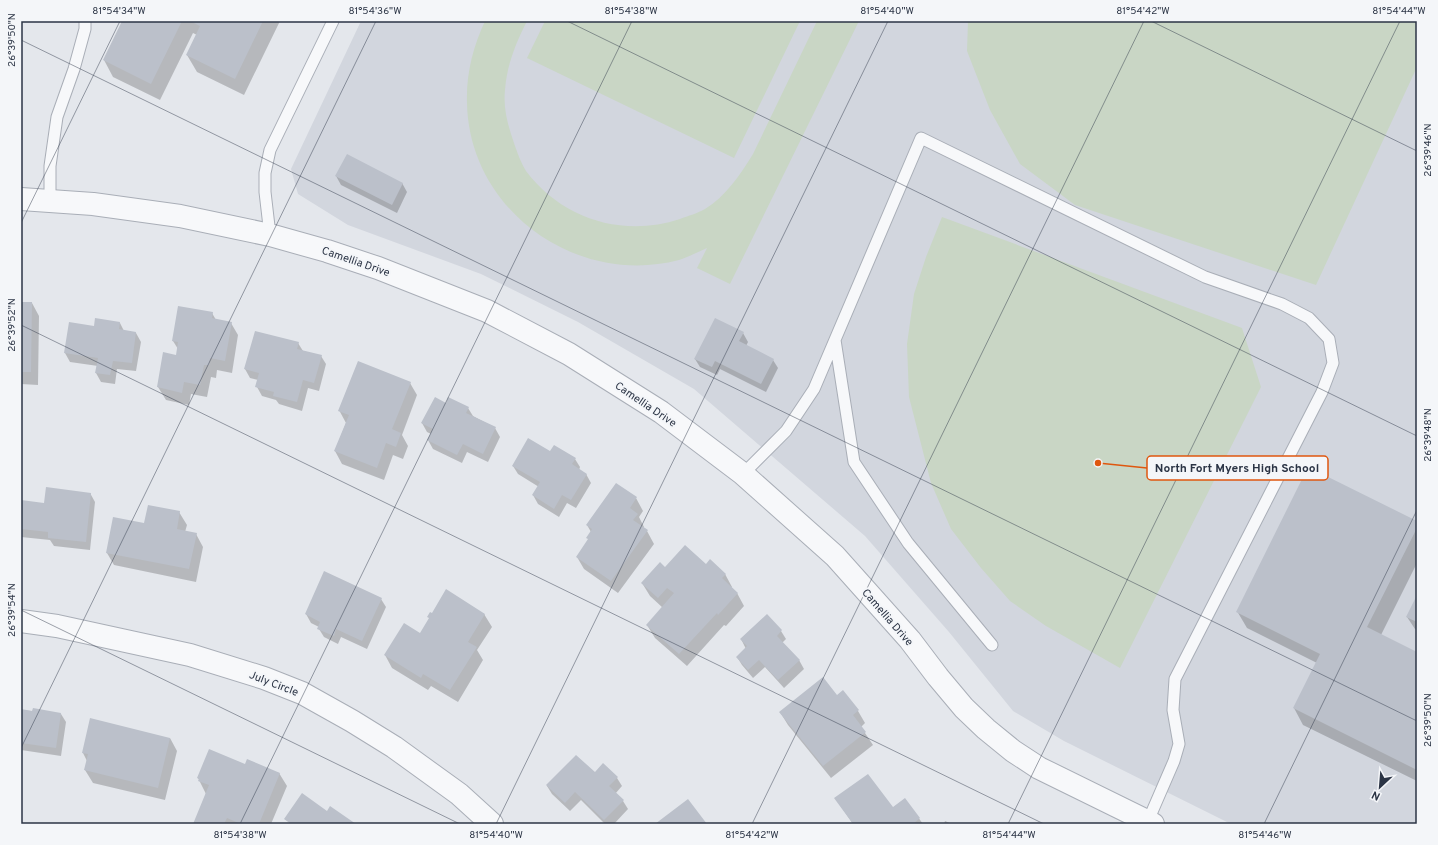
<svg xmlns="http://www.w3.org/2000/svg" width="1438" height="845" font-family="Overpass,sans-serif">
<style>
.built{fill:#d2d6de}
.green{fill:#c9d6c5}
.shadow{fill:#0003}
.building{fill:#bbc0ca}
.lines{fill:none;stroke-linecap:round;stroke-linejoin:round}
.service-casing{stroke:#a9aeb7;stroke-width:13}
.minor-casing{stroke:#a9aeb7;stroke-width:24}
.service{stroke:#f7f8fa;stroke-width:11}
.minor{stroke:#f7f8fa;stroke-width:22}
.ticks{fill:none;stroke:#2b3445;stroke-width:1;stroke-opacity:0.45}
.labels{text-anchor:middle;stroke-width:4;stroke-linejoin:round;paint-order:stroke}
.street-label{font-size:11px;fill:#2b3445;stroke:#f4f6f9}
.leader{fill:none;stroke:#df570f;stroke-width:1.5}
.callout-dot{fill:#df570f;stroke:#f4f6f9;stroke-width:1.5}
.callout{fill:#f4f6f9;stroke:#df570f;stroke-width:1.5}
.callout-label{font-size:12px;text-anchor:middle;font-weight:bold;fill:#2b3445}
.neatline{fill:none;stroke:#2b3445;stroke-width:1.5}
.ticks-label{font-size:10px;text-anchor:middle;fill:#2b3445}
</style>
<rect width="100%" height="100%" fill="#e4e7ec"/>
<!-- built -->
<path class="built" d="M361,21H1417V824H1231L1064,741L1013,711L949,632L865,536L694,389L578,322L481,274L348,225L298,194L291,169Z"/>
<!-- green -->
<path class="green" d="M485,21H527C516,43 507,64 505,90C503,108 508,126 514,143C517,152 521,163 526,171C562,219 623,238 680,219C688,216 698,213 705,209C725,197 741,174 753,154L817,21H859L730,284L697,268L707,248C698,252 688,257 679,260C576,287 469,210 467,103C466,74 473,47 485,21Z
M545,21H800L734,158L527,58Z
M968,21H1417V67L1316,285L1075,205L1020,164L990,110L967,51Z
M942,217L1242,328L1261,387L1120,668L1046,626L1010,601L981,568L951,529L931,483L909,397L907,344L914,294L926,257Z"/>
<!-- shadow -->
<path class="shadow" d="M123,21H280L244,95L197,72L187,55L197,35L193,33L160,100L113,77L104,60Z
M336,176L402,183L407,192L397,213L341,185Z
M21,303H32L39,316L38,385L21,384Z
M212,313L216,320L231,323L238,335L232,373L217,370L216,378L211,377L207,397L191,394L189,405L166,400L158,387L177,356L178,349L173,341Z
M120,323L124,331L136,333L141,342L136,371L117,369L115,384L101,382L96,373L98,366L70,362L65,353L95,327Z
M743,333L748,342L746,346L773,360L778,368L766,392L720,369L717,375L700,367L695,359Z
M298,343L303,351L321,356L326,364L319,391L308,388L302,411L279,404L276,400L262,396L257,387L258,380L250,378L245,369Z
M410,383L417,395L402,435L408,446L403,459L393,455L384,480L342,464L335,451L346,423L339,410Z
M446,404L468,408L473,416L495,428L500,437L488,462L467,452L462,463L433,449L428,440L431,434L427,432L422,423Z
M550,453L575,459L580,467L579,470L586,474L591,483L576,508L567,503L559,517L538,504L533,495L539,487L518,474L513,466Z
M90,493L95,502L90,550L54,546L50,540L21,537V501L45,504Z
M636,498L643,511L639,517L644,527L643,528L647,531L654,544L618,593L584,569L577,557L589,540L591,532L587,525Z
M179,512L187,525L185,532L196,534L203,547L196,582L114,565L107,553L145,524Z
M1417,522V563L1381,635L1417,653V781L1303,725L1294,708L1317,663L1247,628L1237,611Z
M706,565L725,574L732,587L731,588L737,593L744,606L726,626L724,625L687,666L655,638L647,625L663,608L650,596L642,583L666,569Z
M1417,597V630L1415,629L1407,617Z
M381,599L386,607L367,649L341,637L338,644L324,637L319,629V627L311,623L306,614Z
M484,614L492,627L477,650L483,660L458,702L431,686L428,690L392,668L385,655L420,634Z
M767,615L781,631L786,639L782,643L799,660L804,669L784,688L765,667L753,678L742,665L737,657L746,649L741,639Z
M837,696L858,711L865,723L861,727L873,745L831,778L788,725L780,712Z
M21,710L61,714L66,722L61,756L21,750Z
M170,738L177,751L165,800L93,783L85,770L87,761L83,753Z
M246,765L279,773L287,786L271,824H194L206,794L198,778Z
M595,773L617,778L622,786L615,794L623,801L628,809L614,824H605L581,800L570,811L552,794L547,786Z
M836,799L893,808L905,799L923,824H853Z
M945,821L952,824H944Z"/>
<!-- building -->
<path class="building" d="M122,21H182L151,84L103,60Z
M190,21H263L235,79L186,55L200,26Z
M347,154L403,183L392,205L335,176Z
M21,302H32L31,372H21Z
M178,306L213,312L212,318L232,322L225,361L210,358L209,365H204L200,385L184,382L182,393L157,387L163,352L176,355L178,342L172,341Z
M95,318L120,322L119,329L136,332L132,363L113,361L110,375L95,373L98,358L64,353L69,322L94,326Z
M715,318L744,332L739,341L774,359L761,384L715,361L712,367L694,359Z
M255,331L299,342L297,349L322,355L314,383L303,380L297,402L273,396L274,392L255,387L259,373L244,369Z
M358,361L411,382L392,429L401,433L396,447L386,443L377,468L334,451L349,415L338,411Z
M435,397L446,403L448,397L469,407L466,413L496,427L483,454L463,444L457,455L427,440L433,429L421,423Z
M528,438L550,451L554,445L576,458L572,464L587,474L571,500L562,495L554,509L532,495L540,482L512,466Z
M1308,467L1417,521V528L1367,627L1417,652V770L1293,708L1320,654L1236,612Z
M616,483L637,497L630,508L638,514L633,520L648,530L611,581L576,557L588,539L586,538L592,529L586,525Z
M46,487L91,493L86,542L48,538V532L21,529V500L44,503Z
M148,505L180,511L177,529L197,533L189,569L106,553L113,517L144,523Z
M685,545L706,564L710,559L726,574L722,578L738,593L718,615L717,613L679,654L646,625L674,593L667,588L658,598L641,583L660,562L665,567Z
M324,571L382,598L362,641L336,629L334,636L317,629L320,622L305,614Z
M446,589L485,614L468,642L477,647L450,690L423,674L421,678L384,655L404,623L420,633L429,618L427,617L430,612L432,613Z
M1417,595V622L1406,617Z
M767,614L782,630L777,636L800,660L778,680L759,660L748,670L736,657L747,646L740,639Z
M823,677L837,695L843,690L859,710L853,715L866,732L823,766L779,712Z
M33,708L61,713L56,748L21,743V709L32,711Z
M90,718L170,738L158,788L84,770L88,754L82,753Z
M209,749L245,764L247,759L280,773L259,824H241L227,818L224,824H193L209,785L198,781L199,779L197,778Z
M576,755L595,772L603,763L618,777L609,786L624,800L604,820L575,792L565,803L546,785Z
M868,774L893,807L905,798L920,818L913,824H853L834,798Z
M302,793L327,811L330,806L356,824H291L284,819Z
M688,799L707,824H655Z"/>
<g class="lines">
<defs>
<path id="service" d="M50,201V166L57,117L74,69L85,29V21
M270,235L265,192V173L270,150L333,21
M835,340L854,462L908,543L992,645
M743,474L786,431L814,389L921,138L1205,277L1282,304L1309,318L1329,339L1333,363L1322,392L1175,679L1173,710L1179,744L1174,761L1148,821"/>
<path id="minor" d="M21,199L93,204L180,216L270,235L327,251L378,268L487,311L569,354L661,412L743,474L835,556L910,640L938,677L964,708L986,729L1013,751L1039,768L1153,824
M21,621L57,626L190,655L264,678L302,693L352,721L394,747L459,794L492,824"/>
</defs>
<!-- service casing -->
<use href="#service" class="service-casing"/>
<!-- minor casing -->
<use href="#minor" class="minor-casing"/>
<!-- service -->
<use href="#service" class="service"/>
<!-- minor -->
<use href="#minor" class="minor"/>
</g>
<!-- ticks -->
<path class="ticks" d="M567,21L1417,436M1151,21L1417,151M21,40L1417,721M21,223L120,21M21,325L1044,824M21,610L460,824M21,748L376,21M240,824L632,21M496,824L888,21M752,824L1144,21M1008,824L1400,21M1264,824L1417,510"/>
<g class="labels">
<!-- street labels -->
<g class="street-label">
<text transform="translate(356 261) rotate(19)" y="4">Camellia Drive</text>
<text transform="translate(646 404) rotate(34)" y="4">Camellia Drive</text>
<text transform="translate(888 617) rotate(49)" y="4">Camellia Drive</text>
<text transform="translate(274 683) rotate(21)" y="4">July Circle</text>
</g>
</g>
<!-- callouts -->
<path class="leader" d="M1098 463L1147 468"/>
<circle class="callout-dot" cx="1098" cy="463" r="4"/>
<rect class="callout" x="1147" y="456" width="181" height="24" rx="4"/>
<g class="callout-label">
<text x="1237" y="472">North Fort Myers High School</text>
</g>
<!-- border -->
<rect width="1438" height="845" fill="none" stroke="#f4f6f9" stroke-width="44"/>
<!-- north arrow -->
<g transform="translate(1380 787) rotate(206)" stroke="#f4f6f9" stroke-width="3" paint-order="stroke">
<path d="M0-3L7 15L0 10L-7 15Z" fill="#2b3445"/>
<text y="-6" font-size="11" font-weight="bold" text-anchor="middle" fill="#2b3445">N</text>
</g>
<rect x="22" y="22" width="1394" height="801" class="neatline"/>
<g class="ticks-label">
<text x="119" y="14">81°54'34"W</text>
<text x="375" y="14">81°54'36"W</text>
<text x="631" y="14">81°54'38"W</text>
<text x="887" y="14">81°54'40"W</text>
<text x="1143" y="14">81°54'42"W</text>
<text x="1399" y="14">81°54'44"W</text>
<text transform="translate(11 40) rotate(-90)" y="4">26°39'50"N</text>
<text transform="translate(1427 150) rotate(-90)" y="4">26°39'46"N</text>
<text transform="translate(11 325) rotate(-90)" y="4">26°39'52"N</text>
<text transform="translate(1427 435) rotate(-90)" y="4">26°39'48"N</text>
<text transform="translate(11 610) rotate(-90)" y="4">26°39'54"N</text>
<text transform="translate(1427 720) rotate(-90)" y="4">26°39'50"N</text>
<text x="240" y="838">81°54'38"W</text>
<text x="496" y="838">81°54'40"W</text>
<text x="752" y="838">81°54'42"W</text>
<text x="1009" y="838">81°54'44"W</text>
<text x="1265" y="838">81°54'46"W</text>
</g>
</svg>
